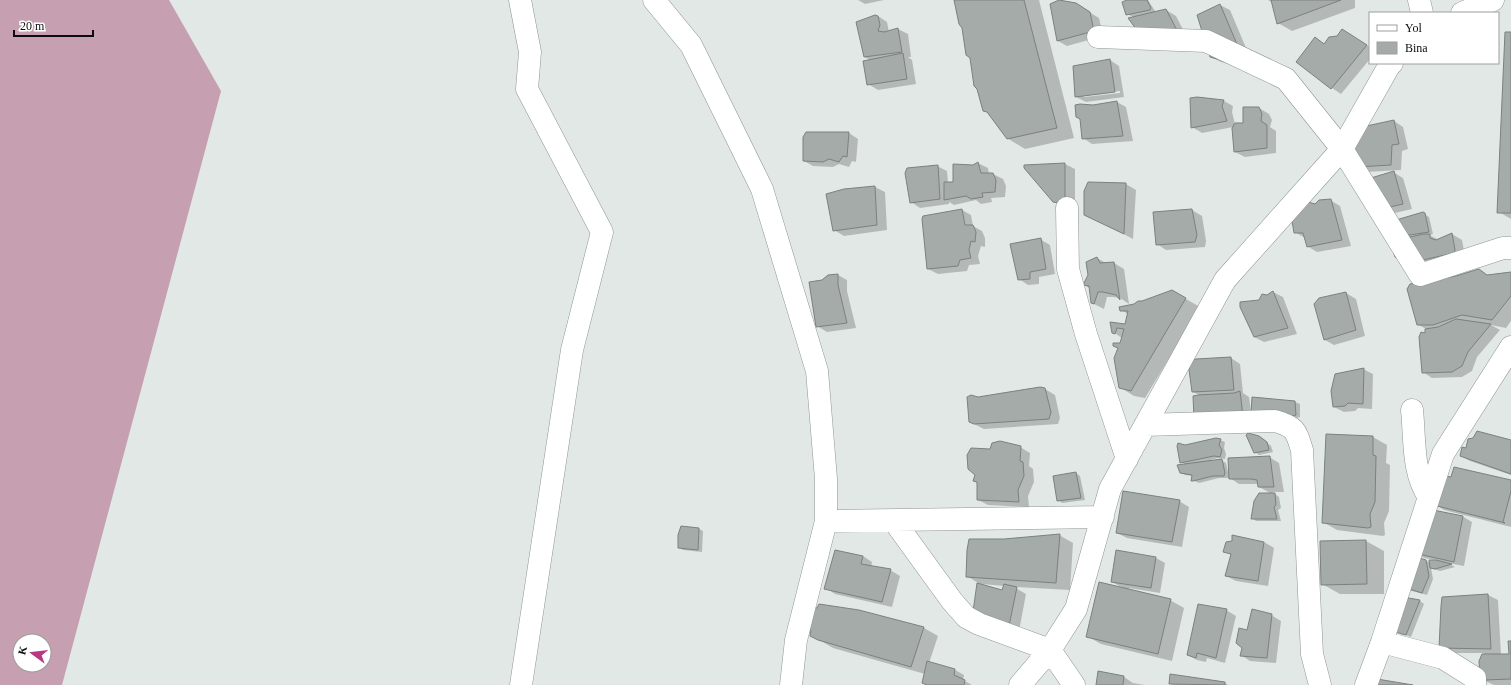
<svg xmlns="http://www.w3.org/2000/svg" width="1511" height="685" font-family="'Times New Roman',serif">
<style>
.forest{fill:#c69fb1;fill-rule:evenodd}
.shadow{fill:#0003;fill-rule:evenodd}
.building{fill:#a4aba8;stroke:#7b817f}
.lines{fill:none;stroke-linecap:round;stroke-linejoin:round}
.minor-casing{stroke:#8e9592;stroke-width:23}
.minor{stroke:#fff;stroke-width:22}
</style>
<rect width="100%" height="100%" fill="#e1e8e6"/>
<!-- forest -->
<path class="forest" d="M0,0H169L221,91L62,685H0ZM20,641H44V665H20Z"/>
<!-- shadow -->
<path class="shadow" d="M858,0H884L865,4Z
M955,0H1039L1074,138L1025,149L1007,138L971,58L963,27Z
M1061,0L1076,4L1099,18L1103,36L1067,46L1058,41L1051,5Z
M1129,0H1148L1155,11V13L1166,10L1176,16L1190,43L1127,14Z
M1268,0H1355V8L1292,31L1278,23L1273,3Z
M1220,5L1230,10L1249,55L1228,64L1221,62L1211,57Z
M878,16L887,22L889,32L898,29L908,34L911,57H908L912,60L916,84L878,90L868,84L871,61L865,57Z
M1511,33V219L1499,212Z
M1352,36L1370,47V59L1341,94L1332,88L1298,62L1316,39L1325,44Z
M1110,60L1119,66L1124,97L1086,102L1076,97ZM1120,91V93L1084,97V95Z
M1191,99L1224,101L1233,106L1232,112L1235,124H1244L1259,108L1269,114L1272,120L1270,127L1276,131V153L1245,157L1235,152L1233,127L1202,133L1192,127Z
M1117,102L1126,107L1133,141L1092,144L1083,138L1081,119L1093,106Z
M1394,121L1403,127L1408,149L1402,151L1401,170L1367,172L1357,166Z
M849,133L858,139L856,162L852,161L849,167L839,164L833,167L813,166L804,161Z
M978,163L988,168L989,174H993L1003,179L1006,186L1005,197L991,198L992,202L981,204L976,200L954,205L949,202V204L920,208L911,202L937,166L947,171L948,183H954L973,166Z
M1065,164L1075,169V208L1064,207L1054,202L1025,166Z
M1393,172L1403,178L1412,209L1382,216L1366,174L1374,178Z
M1089,183L1126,184L1136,190L1133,239L1085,214Z
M875,187L885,192L887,230L844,236L834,230Z
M1330,200L1340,206L1351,246L1317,252L1307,246L1305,238L1295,232L1316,205Z
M962,210L971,215L973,226L982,231L985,238V247L981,246L978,256L980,264L969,265L967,271L938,274L928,269L923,220Z
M1192,210L1202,216L1206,241L1205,247L1166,250L1157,244Z
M1424,214L1429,217L1433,234L1429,235L1439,240L1452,234L1462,240L1465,256L1416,269L1387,224Z
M1040,239L1050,245L1055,274L1039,277V284L1028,285L1019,279Z
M1097,258L1106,263H1114L1124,269L1129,304L1120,298L1113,297H1107L1104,309L1092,303L1091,289L1084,285Z
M1511,273V321L1506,328L1491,325L1500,330L1477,357L1472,371L1462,377L1432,378L1423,372L1427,334L1426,329L1417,324L1489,276Z
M838,275L847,280V291L856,328L827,332L817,326Z
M1172,291L1200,307L1145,398L1134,396L1120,387L1119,349L1114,346L1121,343L1122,338L1113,332L1111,323L1126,325L1128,314L1121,310Z
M1273,292L1283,297L1297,334L1264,342L1254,337L1259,301Z
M1346,293L1356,299L1365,336L1334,345L1325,340L1315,305Z
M1231,358L1240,364L1243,393L1249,397L1251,411L1295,402L1300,404V417L1284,422L1252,421L1193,392Z
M1363,369L1373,374L1372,409L1358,408L1355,411L1344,412L1334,407Z
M1045,389L1055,395L1060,418L1058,424L984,429L970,422L978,398Z
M1373,437L1387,445L1386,463L1390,465L1389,511L1384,523L1385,535L1383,536L1337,530L1323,522Z
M1220,440L1225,442L1224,448L1226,454L1225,459L1218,458L1211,460V461L1221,460L1226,463L1228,472L1269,457L1279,463L1284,492H1272L1279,497L1281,508L1278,510L1281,521H1256L1252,518L1272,494L1259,487V484H1239L1230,478H1219L1199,483L1192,480L1193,476L1185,475L1180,472L1186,465L1181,462L1185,446Z
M1264,440L1271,446L1273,452L1259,455L1255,452Z
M1511,441V475L1470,461L1461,456L1467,449Z
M1020,447L1030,453L1029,466L1033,469L1034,482L1028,496L1029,507L988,505L978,500V483L974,481L991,450Z
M1076,473L1080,476L1085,500L1062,503L1058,500Z
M1511,481V527L1444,510L1435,504Z
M1179,501L1189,507L1182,547L1127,538L1117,533Z
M1462,516L1472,522L1464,566L1448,563L1455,567L1440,571L1431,568L1433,579L1427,595L1408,590L1426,561L1431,563L1436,560L1424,558L1415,552Z
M699,529L703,531L702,552L683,550L679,547Z
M1059,535L1073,543L1070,590L1014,587L1026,594L1019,631L973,618L978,583L967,576L1004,540ZM982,584L1004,586L1002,591Z
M1233,536L1264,542L1274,548L1268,586L1236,581L1226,576L1232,555L1224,551L1233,542Z
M1366,541L1384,551V594H1340L1322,584Z
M863,556L872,562L871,567L890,570L900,576L892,607L835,594L826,588Z
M1156,558L1165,563L1160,593L1129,588V590L1170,600L1184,608L1172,661L1101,644L1087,636L1123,588L1112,582Z
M1488,595L1498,600L1501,655H1510L1511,642V685H1494L1481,679L1480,661L1484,653H1450L1440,648Z
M1398,597L1420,601L1424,604L1411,637L1392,630Z
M1226,610L1236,616L1225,663L1207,658L1206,662L1197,660L1188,655Z
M859,611L924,628L938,636L929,663L955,670L964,675L963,680L972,685H927L923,683L925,674L833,648L811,635Z
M1271,615L1281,621L1276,663L1250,661L1241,655L1247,631Z
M1099,672L1124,677L1133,683L1145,685H1097Z
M1170,683H1225L1228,685H1173Z"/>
<!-- building -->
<path class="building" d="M954,0H1024L1057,128L1007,139L987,112L983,111L977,89L974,86L970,58L966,55L962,28L959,24Z
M1059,0L1076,3L1090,12L1094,31L1057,41L1050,4Z
M1127,0H1147L1151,8L1150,10L1126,15L1122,2Z
M1271,0H1341L1277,24Z
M1220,4L1239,49L1217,59L1210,57L1197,15Z
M1166,9L1181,38L1144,40L1128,18Z
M875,15L878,16L880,25L878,31L884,32L898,28L902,52L864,57L856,22Z
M1342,29L1367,45L1331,89L1296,62L1315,37L1324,44L1329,37L1337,36Z
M1505,32H1511V213H1497Z
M903,53L907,79L867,85L863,61Z
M1110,59L1115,92L1075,97L1073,66Z
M1197,97L1224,100L1222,106L1227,121L1191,128L1190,98Z
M1117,101L1123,136L1082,139L1080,119L1076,117L1075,105L1080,104L1093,105Z
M1243,107H1259L1262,114L1261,121L1267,125V148L1234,152L1232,128L1235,123H1243Z
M1394,120L1399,144L1392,145L1391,165L1356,167L1351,127H1362Z
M806,132H849L847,157L843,156L839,162L829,159L823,162L803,161V137Z
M978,162L981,173H993L996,180L995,192L982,193L983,197L971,199L966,196L944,200V182H953V164L973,165Z
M1065,163V204L1053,202L1024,168V165Z
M938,165L940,199L910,203L905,173L907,168Z
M1394,171L1403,204L1372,211L1371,178Z
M1088,182L1126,183L1124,234L1084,215V191Z
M875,186L877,225L833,231L826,194L844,189Z
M1331,199L1342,240L1307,247L1303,233H1294L1292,221L1305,201L1315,204L1319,200Z
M962,209L965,225H973L976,232L975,242L971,241L969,250L971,258L960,260L958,266L927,269L922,219L923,216Z
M1192,209L1197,235L1195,242L1156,245L1153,212Z
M1423,212L1425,213L1429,232L1391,238L1386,223Z
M1452,233L1455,250L1454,253L1405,264L1395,257L1390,242L1423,234H1430V238L1436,240Z
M1041,238L1046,269L1030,272V279L1018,280L1010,244Z
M1097,257L1100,263L1114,262L1120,300L1116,295L1103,292H1098L1094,304L1091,303L1089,286L1083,285L1088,275L1086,262Z
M1479,269L1487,275L1511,272V296L1492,320L1462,315L1433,325H1417L1407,289L1410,284L1456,276Z
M838,274V285L847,323L816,327L809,282L822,280L828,275Z
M1172,290L1186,298L1131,391L1119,388L1114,358L1118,348L1113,346V343H1120L1124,329L1117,328L1115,334L1112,333L1110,322L1125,324L1128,311H1120L1119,307L1134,304L1138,301H1142Z
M1273,291L1288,328L1254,337L1240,307V302L1259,300L1262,294L1267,295Z
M1346,292L1356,330L1324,340L1314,304L1319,298Z
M1456,319L1491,324L1468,352L1462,366L1452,372L1422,373L1419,337L1421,332L1425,333V329L1438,327Z
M1231,357L1234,390L1192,392L1188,362L1196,359Z
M1364,368L1363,404L1348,403L1345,406L1333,407L1331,391L1335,374Z
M1040,387L1045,388L1051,412L1049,419L974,424L969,422L967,397L971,395L978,397Z
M1240,391L1243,416L1194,419L1193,396L1198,395L1234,393Z
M1252,397L1295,401L1296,415L1278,420L1251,414Z
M1477,431L1511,440V474L1460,456L1462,447L1466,448L1468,439L1473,438Z
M1248,433L1259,436L1267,442L1269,450L1254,453L1246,435Z
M1326,434L1373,436V455L1376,456L1375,502L1370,514L1371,527L1368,528L1322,523Z
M1216,438L1221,439L1219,445L1222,450L1220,457L1214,456L1180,463L1177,446L1178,443L1185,445Z
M1000,441L1021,446L1020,461L1023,462L1024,476L1018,490L1019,502L977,500V482L973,481L975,475L968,469L967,455L971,448L990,449L992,443Z
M1270,456L1274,487H1258L1257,480L1251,479H1229L1228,458Z
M1222,459L1225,473L1224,476H1213L1193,481H1191L1192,475L1180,473L1177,465Z
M1454,467L1511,480V491L1503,522L1505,523L1433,505L1446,476L1451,477Z
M1076,472L1081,498L1057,501L1053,476Z
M1123,491L1180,500L1172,542L1116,533Z
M1259,493H1275L1276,505L1274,507L1277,519H1251L1254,501Z
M1428,509L1463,516L1454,562L1414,553Z
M681,526L699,528L698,550L678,548V535Z
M1060,534L1056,583L966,577L967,550L969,539H1004Z
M1232,535L1264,542L1258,581L1225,576L1231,554L1223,552L1226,542L1232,541Z
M1366,540L1367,584L1321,585L1320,541Z
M835,550L863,556L861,564L891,569L882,602L824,589Z
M1116,550L1156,557L1151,588L1111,582Z
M1413,556L1426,560L1429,576L1422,593L1403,587Z
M1429,560H1436L1452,564L1435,569L1430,568Z
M1099,582L1171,599L1158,654L1086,637Z
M977,583L1002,590L1004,584L1017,587L1009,626L972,619Z
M1488,594L1491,649L1439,648L1441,606L1442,597Z
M1397,596L1420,600L1406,635L1391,631Z
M819,604L859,610L924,627L911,667L818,640L810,636L811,630L805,627L813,607L817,608Z
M1198,604L1227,609L1216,658L1197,653L1196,658L1187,655Z
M1252,609L1272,614L1267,658L1240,656L1242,648L1236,643L1239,628L1247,630Z
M1508,641H1511V679L1485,680L1480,679L1479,661L1482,654H1509Z
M927,661L955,669L954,675L965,680L964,685H927L922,683Z
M1098,671L1124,676L1123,685H1096Z
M1170,674L1225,682V685L1169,684Z
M1371,678L1413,685H1369Z"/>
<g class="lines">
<defs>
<path id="minor" d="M520,0L530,52L527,89L602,232L572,350L521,685
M654,0L691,45L762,189L817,371L826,479V521L796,640L791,685
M1419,0L1422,13
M1462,13L1493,0
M1098,37L1206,41L1286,79L1342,149L1420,275L1503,248H1511
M1067,208L1068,269L1086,334L1127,459
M1412,410C1415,438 1412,473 1429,497
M1145,425L1275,421C1296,427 1296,431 1302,450L1312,654L1320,685
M826,521L1103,517
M894,521L952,601L966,617L979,624L1050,650L1074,685
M1382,642L1443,658L1475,678V685
M1020,685L1050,650L1076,609L1110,489L1225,280L1342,149L1389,66L1392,63
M1366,685L1382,642L1443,454L1511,347"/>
</defs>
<!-- minor casing -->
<use href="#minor" class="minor-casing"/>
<!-- minor -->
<use href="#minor" class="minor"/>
</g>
<!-- legend -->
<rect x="1369" y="12" width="130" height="52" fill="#ffffff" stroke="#9d9e9e"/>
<rect x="1377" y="25" width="20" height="6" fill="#ffffff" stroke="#9d9e9e"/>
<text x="1405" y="32" font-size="12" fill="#0b0d0c">Yol</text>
<rect x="1377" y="42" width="20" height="12" fill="#a4aba8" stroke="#9d9e9e"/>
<text x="1405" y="52" font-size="12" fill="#0b0d0c">Bina</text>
<!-- north arrow -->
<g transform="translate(32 653) rotate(285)"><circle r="19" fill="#ffffff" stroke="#9d9e9e"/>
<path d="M0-3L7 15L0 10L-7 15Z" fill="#b93882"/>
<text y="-6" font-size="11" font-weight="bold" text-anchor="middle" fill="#0b0d0c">K</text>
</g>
<!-- scale -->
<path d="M14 30v6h79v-6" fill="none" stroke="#0b0d0c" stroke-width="2"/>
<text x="20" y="30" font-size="12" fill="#0b0d0c" stroke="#ffffff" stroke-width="3" paint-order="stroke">20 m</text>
</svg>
